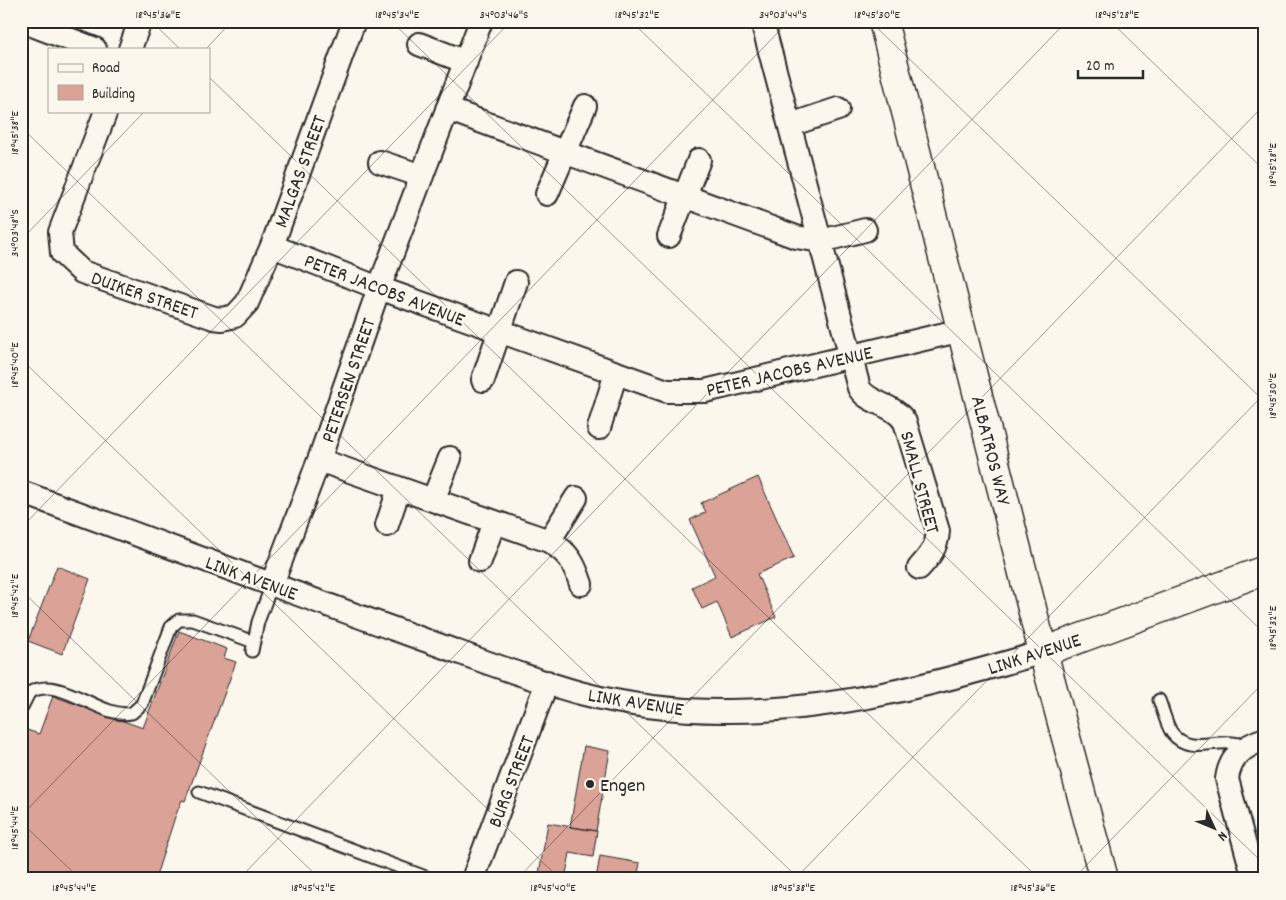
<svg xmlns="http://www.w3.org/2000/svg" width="1286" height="900" font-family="Dekko,sans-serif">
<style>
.building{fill:#dba298;stroke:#2b2b2b}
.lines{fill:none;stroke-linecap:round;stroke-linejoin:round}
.lane-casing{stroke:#2b2b2b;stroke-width:15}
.street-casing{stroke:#2b2b2b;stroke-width:26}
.secondary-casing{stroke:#2b2b2b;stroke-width:31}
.lane{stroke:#fbf7ec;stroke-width:11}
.street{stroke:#fbf7ec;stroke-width:22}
.secondary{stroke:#fbf7ec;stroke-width:28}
.ticks{fill:none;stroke:#2b2b2b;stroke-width:1;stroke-opacity:0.45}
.poi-dot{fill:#2b2b2b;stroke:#fbf7ec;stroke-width:2}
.labels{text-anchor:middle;stroke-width:5;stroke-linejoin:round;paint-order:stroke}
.street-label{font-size:20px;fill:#2b2b2b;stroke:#fbf7ec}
.poi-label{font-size:20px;fill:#2b2b2b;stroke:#fbf7ec;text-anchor:start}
.neatline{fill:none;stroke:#2b2b2b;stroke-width:2}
.ticks-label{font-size:12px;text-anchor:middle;fill:#2b2b2b}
</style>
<rect width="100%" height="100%" fill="#fbf7ec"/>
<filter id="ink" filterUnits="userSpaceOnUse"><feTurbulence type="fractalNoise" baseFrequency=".02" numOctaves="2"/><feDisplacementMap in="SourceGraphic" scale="10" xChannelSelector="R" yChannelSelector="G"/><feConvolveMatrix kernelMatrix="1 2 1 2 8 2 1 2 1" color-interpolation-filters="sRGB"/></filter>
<g filter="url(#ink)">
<!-- building -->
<path class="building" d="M758,477L794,558L757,574L776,617L732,637L717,602L702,609L692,587L715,576L690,520L706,512L701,503Z
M57,566L90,579L62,654L28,641Z
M179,631L227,649L224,658L236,662L185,801L182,800L175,817L155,879H21V728L39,734L53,696L143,728Z
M584,746L610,751L596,831L570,827Z
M548,823L597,831L593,857L570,853L565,879H538Z
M600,856L640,863L637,879H596Z"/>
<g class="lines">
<defs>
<path id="lane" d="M252,651L258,622L272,584
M1159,700C1163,710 1166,724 1172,733C1191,757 1222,734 1246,747
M21,709L29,693C60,673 101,720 132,713L142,704L171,627L179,620H193L254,642
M199,792L431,879"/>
<path id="street" d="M22,21L95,49
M762,21L859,388C868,404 893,403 905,422L938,531C937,547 930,556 919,568
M419,44L466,62
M130,49L140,21
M447,109L796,237L821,241L865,230
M106,111L60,232L62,253L82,272L214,318L222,319L235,316L247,303L272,246L354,21
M790,125L838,109
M380,162L422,176
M547,194L585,106
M669,236L699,160
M272,246L379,288L667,391H705L962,330
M483,380L516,282
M599,428L616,373
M319,460L549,541C569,553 574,563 581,584
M21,492C150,539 279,588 408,634C465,654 522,677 580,693C626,705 676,711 723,711C833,712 939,683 1043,652
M433,500L450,458
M387,525L399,489
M549,541L576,498
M480,561L494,522
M272,584L319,460L379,288L481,21
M473,879L547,682
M1254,879L1227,779C1230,756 1244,746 1265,739"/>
<path id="secondary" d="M883,21L1043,652L1104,879
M1043,652L1265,570"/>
</defs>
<!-- lane casing -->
<use href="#lane" class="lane-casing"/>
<!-- street casing -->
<use href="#street" class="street-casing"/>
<!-- secondary casing -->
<use href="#secondary" class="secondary-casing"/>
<!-- lane -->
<use href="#lane" class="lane"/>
<!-- street -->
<use href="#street" class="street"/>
<!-- secondary -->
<use href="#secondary" class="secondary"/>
</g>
</g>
<!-- ticks -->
<path class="ticks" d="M151,21L180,49M391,21L1265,865M631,21L1265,634M870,21L1265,402M1110,21L1265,171M206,49L232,21M209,77L1039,879M21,127L799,879M21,240L145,111M21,359L560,879M21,528L511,21M21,590L320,879M21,816L789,21M21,822L80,879M239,879L1067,21M517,879L1265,104M795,879L1265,393M1073,879L1265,681"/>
<!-- markers -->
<circle class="poi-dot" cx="590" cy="784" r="5"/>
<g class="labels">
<!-- street labels -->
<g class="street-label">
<text transform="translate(299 171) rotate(-70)" y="7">MALGAS STREET</text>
<text transform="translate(385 289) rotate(21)" y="7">PETER JACOBS AVENUE</text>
<text transform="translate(145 294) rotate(19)" y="7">DUIKER STREET</text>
<text transform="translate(789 370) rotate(-13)" y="7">PETER JACOBS AVENUE</text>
<text transform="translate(347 380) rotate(-71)" y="7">PETERSEN STREET</text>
<text transform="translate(992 450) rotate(76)" y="7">ALBATROS WAY</text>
<text transform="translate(921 482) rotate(75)" y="7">SMALL STREET</text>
<text transform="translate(252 577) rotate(20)" y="7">LINK AVENUE</text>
<text transform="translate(1034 653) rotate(-18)" y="7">LINK AVENUE</text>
<text transform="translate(636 701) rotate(9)" y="7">LINK AVENUE</text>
<text transform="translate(510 781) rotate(-69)" y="7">BURG STREET</text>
</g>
<!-- poi labels -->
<g class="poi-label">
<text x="600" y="791">Engen</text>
</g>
</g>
<!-- margin -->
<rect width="1286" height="900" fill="none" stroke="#fbf7ec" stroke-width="55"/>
<!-- legend -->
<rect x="48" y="48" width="162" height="65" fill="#fbf7ec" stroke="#a8a59f"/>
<rect x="58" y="64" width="25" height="8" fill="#fbf7ec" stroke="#a8a59f"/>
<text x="92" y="72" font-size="15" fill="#2b2b2b">Road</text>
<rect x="58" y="85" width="25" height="15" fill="#dba298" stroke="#a8a59f"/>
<text x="92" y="98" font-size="15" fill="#2b2b2b">Building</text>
<!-- north arrow -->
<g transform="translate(1214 828) rotate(134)" stroke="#fbf7ec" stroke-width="4" paint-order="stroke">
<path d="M0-4L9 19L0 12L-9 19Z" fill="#2b2b2b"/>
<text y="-8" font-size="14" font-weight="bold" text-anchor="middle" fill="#2b2b2b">N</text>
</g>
<!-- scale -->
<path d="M1078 70v8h65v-8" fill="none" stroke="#2b2b2b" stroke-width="2.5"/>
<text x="1086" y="70" font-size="15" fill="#2b2b2b" stroke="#fbf7ec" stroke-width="4" paint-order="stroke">20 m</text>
<rect x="28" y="28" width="1230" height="844" class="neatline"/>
<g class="ticks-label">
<text x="158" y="18">18°45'36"E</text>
<text x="397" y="18">18°45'34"E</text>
<text x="504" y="18">34°03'46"S</text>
<text x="637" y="18">18°45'32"E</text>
<text x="783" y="18">34°03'44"S</text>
<text x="877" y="18">18°45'30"E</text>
<text x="1117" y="18">18°45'28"E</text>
<text transform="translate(14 133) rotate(-90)" y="4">18°45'38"E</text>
<text transform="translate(1272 165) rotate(-90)" y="4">18°45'28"E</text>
<text transform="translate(14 233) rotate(-90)" y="4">34°03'48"S</text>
<text transform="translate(14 365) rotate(-90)" y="4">18°45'40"E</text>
<text transform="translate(1272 396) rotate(-90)" y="4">18°45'30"E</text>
<text transform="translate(14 596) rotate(-90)" y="4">18°45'42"E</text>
<text transform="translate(1272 628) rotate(-90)" y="4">18°45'32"E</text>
<text transform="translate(14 828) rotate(-90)" y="4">18°45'44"E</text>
<text x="74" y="891">18°45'44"E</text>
<text x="313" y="891">18°45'42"E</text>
<text x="553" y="891">18°45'40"E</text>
<text x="793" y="891">18°45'38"E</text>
<text x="1033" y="891">18°45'36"E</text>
</g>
</svg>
